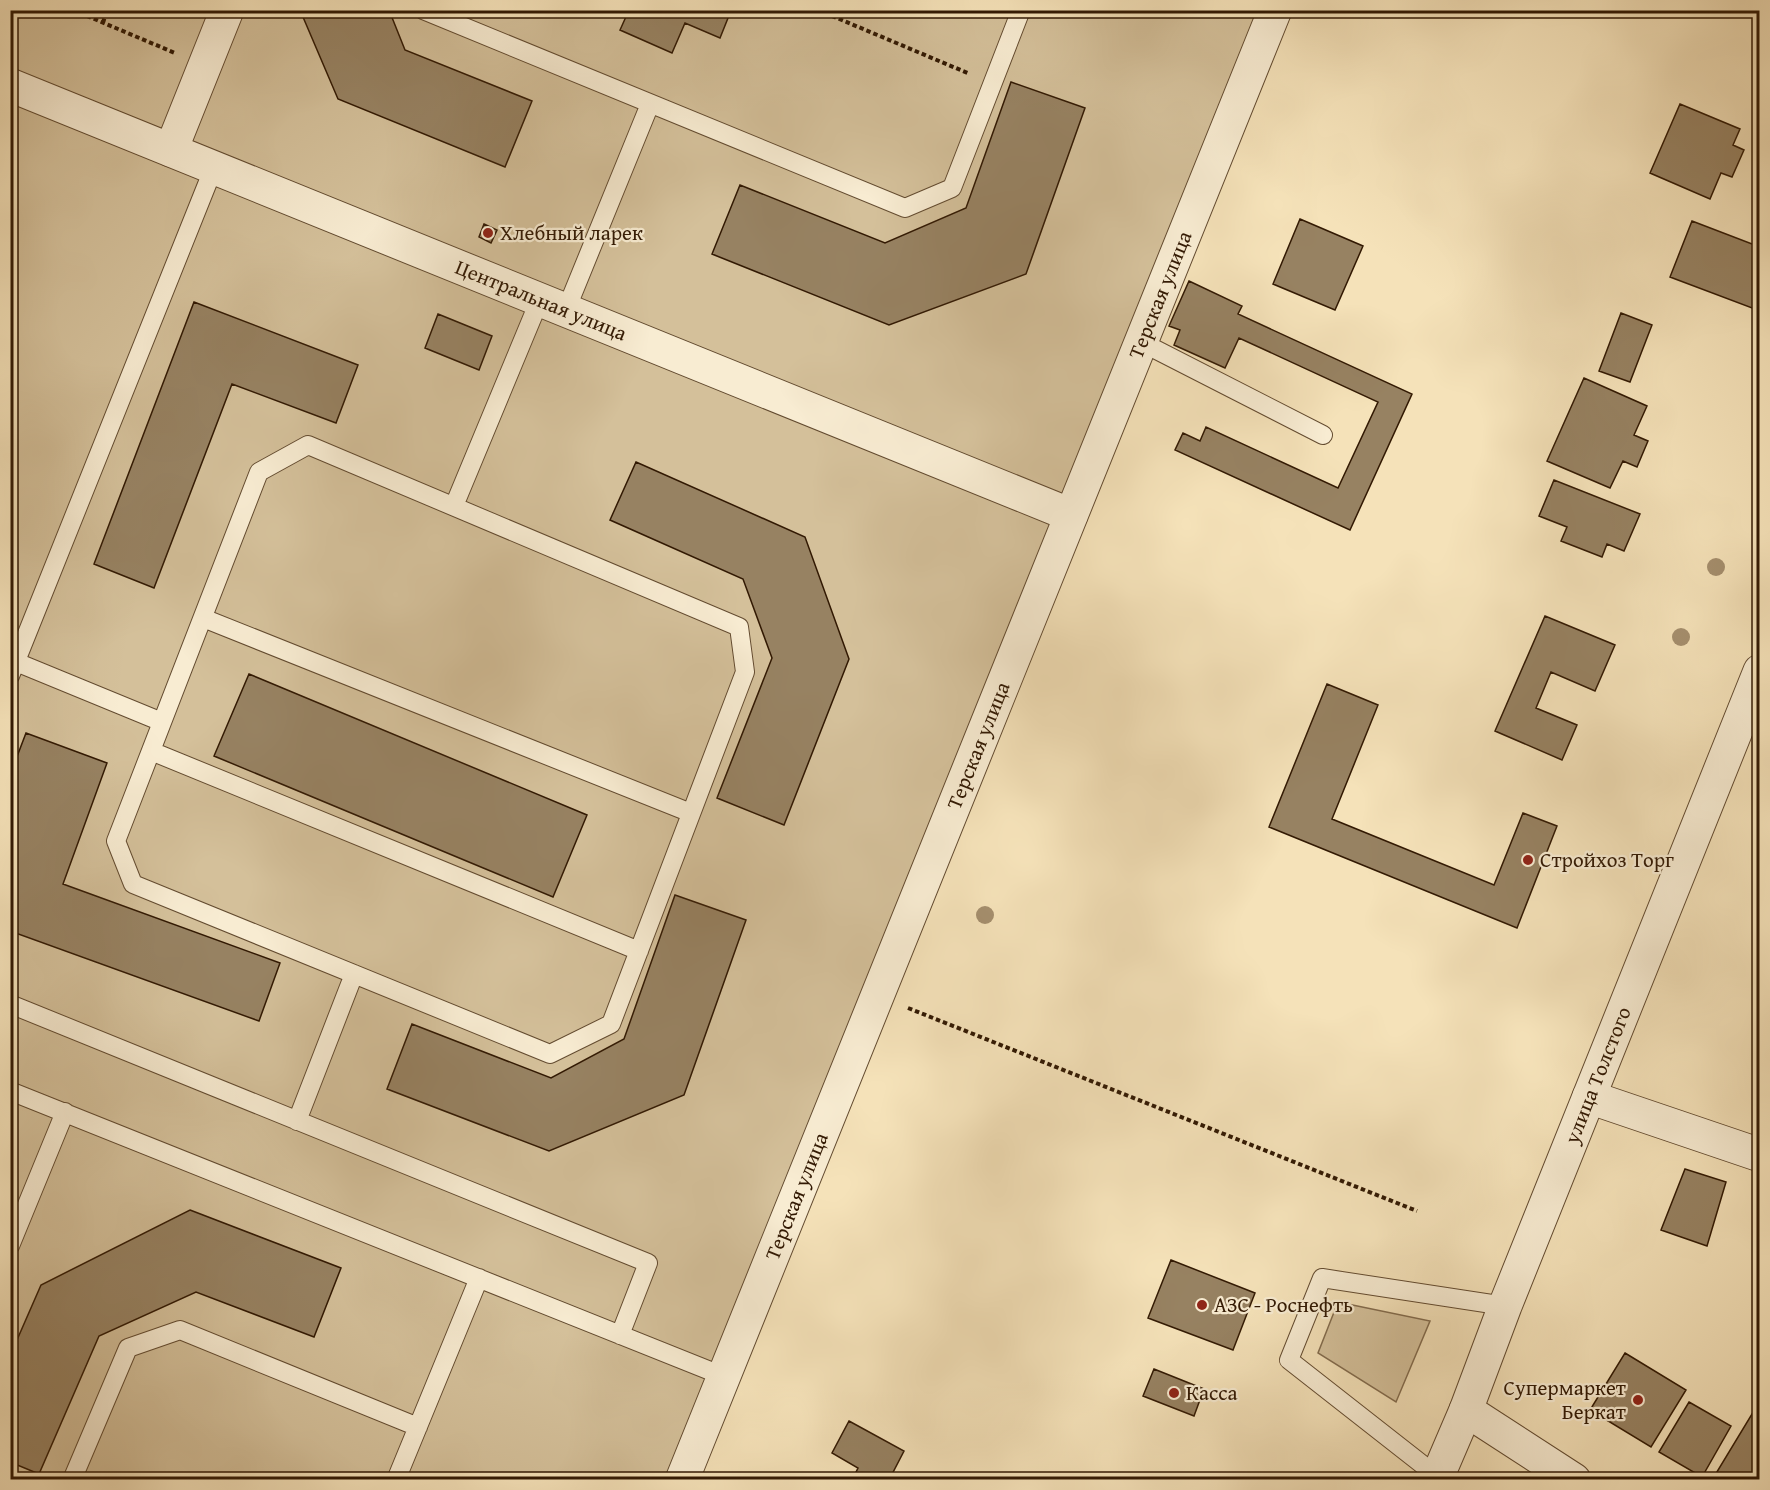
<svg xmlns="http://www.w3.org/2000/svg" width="1770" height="1490" font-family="'Gentium Book Plus',serif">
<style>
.green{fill:#d4c09a;stroke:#836c4e;stroke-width:1.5}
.building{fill:#978262;stroke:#321903;stroke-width:1.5}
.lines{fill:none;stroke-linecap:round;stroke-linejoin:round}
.service-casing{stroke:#634b30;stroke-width:20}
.minor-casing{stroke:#634b30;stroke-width:35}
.tertiary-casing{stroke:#634b30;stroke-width:35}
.path{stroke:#321903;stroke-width:4;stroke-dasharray:4.5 3;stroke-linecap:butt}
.service{stroke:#f8ecd2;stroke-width:18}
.minor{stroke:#f8ecd2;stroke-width:33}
.tertiary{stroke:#f8ecd2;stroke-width:33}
.tree{fill:#a58f6e}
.poi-dot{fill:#8f2418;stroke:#f8ecd2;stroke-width:2}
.labels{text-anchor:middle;stroke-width:4.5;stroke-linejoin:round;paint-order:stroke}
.poi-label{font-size:21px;fill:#321903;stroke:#f8ecd2;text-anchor:start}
.street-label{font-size:21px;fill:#321903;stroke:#f8ecd2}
</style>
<rect width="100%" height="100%" fill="#f5e2b9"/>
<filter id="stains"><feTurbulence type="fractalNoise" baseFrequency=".00333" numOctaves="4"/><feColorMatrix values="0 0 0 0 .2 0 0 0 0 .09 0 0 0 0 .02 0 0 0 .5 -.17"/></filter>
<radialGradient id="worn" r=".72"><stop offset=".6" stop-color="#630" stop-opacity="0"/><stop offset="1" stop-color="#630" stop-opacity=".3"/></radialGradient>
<!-- green -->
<path class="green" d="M10,11H1275L682,1479H11Z
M1338,1302L1430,1321L1396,1402L1318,1353Z"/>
<!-- building -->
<path class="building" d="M300,10H389L405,50L532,101L505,167L338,99Z
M629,10H725L730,13L720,38L685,23L672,53L620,30Z
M1011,82L1085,108L1026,274L889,325L712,254L740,185L885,243L966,208Z
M1680,104L1740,129L1733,145L1744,150L1732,177L1721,173L1710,199L1650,173Z
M1300,219L1363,246L1335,310L1273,284Z
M1692,221L1760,247V311L1670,277Z
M484,224L497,230L491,243L479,237Z
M1189,281L1242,306L1238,314L1412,394L1350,530L1175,450L1183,433L1200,441L1206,427L1338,488L1378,402L1239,338L1225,368L1174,345L1180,330L1169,326Z
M194,302L358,365L336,423L232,384L154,588L94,564Z
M1621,313L1652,325L1630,382L1599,371Z
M438,314L492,336L479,370L425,348Z
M1584,378L1647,406L1634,435L1648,441L1637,467L1623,461L1610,488L1547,461Z
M636,462L805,537L849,659L784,825L717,798L772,658L743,579L610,520Z
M1554,480L1640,514L1624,551L1607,544L1602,557L1561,541L1567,527L1539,516Z
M1545,616L1615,645L1595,691L1551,672L1536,708L1577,725L1562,760L1495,731Z
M249,674L587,815L553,897L214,756Z
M1327,684L1378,705L1332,819L1494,885L1523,813L1557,826L1517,928L1269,827Z
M26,733L107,763L63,884L280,963L259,1021L10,931V775Z
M675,895L746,920L684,1095L549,1151L387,1089L412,1024L551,1078L624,1039Z
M1685,1169L1726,1182L1707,1246L1661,1230Z
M190,1210L341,1268L314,1337L196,1292L99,1336L39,1474L10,1462V1356L41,1285Z
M1171,1260L1255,1293L1233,1350L1148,1318Z
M1625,1353L1686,1390L1651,1447L1590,1410Z
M1154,1369L1204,1389L1194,1416L1143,1396Z
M1689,1402L1731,1426L1702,1477L1659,1452Z
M1755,1409L1760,1412V1480H1712Z
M849,1421L904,1451L889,1480H852L858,1468L832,1453Z"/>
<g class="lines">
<defs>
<path id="service" d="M423,10L905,208L952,188L1021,10
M566,310L650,104
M1141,342L1323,435
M308,445L739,627L745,672L611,1024L550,1054L133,884L116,841L259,472Z
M454,506L540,299
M203,618L691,813
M16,662L162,722
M10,676L214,167
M151,751L639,951
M10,1004L648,1263L620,1335
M10,1091L723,1376
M297,1121L354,974
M10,1246L65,1112
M1437,1476L1289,1360L1322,1278L1505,1306
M72,1480L128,1348L180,1330L418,1427
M396,1480L479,1278"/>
<path id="minor" d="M171,150L227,10
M1589,1097L1760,1155"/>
<g id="tertiary">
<path id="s1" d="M10,85L1071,515"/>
<path d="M1466,1410L1574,1480"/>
<path id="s2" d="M682,1480L1275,10"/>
<path id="s3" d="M1436,1480L1466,1410L1505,1306L1760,671"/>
</g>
</defs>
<!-- service casing -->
<use href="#service" class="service-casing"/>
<!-- minor casing -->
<use href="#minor" class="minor-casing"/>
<!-- tertiary casing -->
<use href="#tertiary" class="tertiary-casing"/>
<!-- path -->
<path class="path" d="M73,10L175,53
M818,10L970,74
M103,23L107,10
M908,1008L1417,1211"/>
<!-- service -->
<use href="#service" class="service"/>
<!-- minor -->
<use href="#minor" class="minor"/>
<!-- tertiary -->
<use href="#tertiary" class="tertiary"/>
</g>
<!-- trees -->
<g class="tree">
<circle cx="1716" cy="567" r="9"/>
<circle cx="1681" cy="637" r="9"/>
<circle cx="985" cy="915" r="9"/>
</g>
<!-- markers -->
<g class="poi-dot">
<circle cx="488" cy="233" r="6"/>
<circle cx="1528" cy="860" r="6"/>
<circle cx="1202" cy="1305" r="6"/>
<circle cx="1174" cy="1393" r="6"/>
<circle cx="1638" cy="1400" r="6"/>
</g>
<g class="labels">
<!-- poi labels -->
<g class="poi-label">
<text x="500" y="240">Хлебный ларек</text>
<text x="1540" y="867">Стройхоз Торг</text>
<text x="1214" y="1312">АЗС - Роснефть</text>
<text x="1626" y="1395" text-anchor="end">Супермаркет<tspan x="1626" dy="24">Беркат</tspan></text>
<text x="1186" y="1400">Касса</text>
</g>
<!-- street labels -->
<g class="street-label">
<text dy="7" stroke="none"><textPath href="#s2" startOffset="1278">Терская улица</textPath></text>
<text dy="7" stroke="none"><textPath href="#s1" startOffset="573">Центральная улица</textPath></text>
<text dy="7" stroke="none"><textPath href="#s2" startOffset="792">Терская улица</textPath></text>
<text dy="7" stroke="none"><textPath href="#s3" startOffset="436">улица Толстого</textPath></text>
<text dy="7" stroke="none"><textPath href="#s2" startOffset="306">Терская улица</textPath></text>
</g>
</g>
<!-- margin -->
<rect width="1770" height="1490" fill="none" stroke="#f5e2b9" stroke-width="36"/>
<rect x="12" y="12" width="1746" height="1466" fill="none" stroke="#321903" stroke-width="3"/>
<rect x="18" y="18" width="1734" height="1454" fill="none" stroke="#321903" stroke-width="1.5"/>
<rect width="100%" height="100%" filter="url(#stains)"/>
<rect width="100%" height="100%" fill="url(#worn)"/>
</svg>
